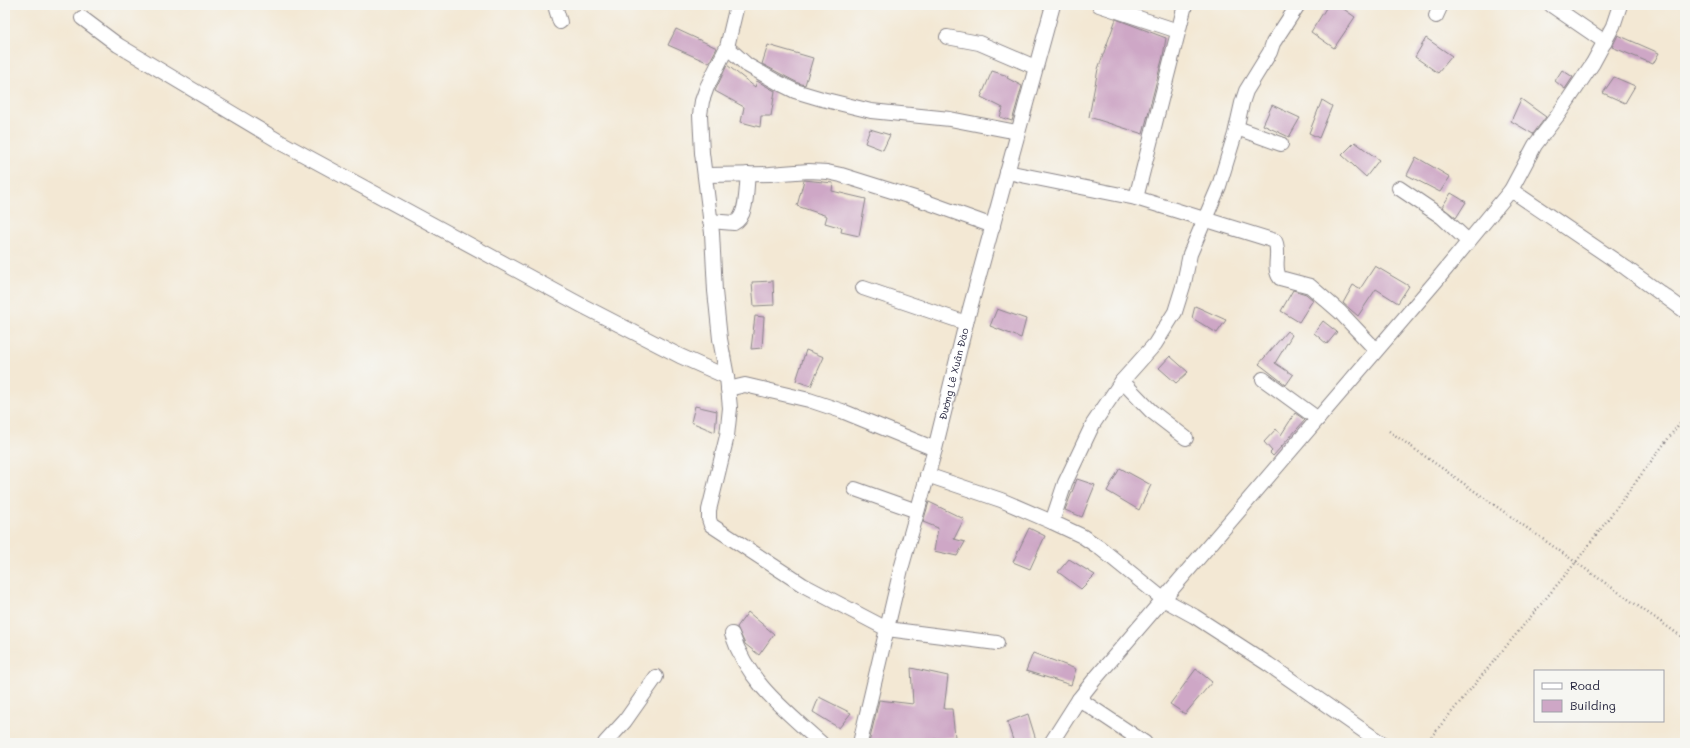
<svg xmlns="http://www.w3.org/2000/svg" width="1690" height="748" font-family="Mali,sans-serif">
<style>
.building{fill:#cea7c6}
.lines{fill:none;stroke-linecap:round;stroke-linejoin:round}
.minor-casing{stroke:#8a8588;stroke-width:16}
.path{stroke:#8a8588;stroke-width:2.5;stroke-dasharray:1 3;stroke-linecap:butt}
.minor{stroke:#fff;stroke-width:14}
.labels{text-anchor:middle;stroke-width:3;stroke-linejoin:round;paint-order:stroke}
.street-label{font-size:10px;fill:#22223b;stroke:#f6f6f2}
</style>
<rect width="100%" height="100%" fill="#f6f6f2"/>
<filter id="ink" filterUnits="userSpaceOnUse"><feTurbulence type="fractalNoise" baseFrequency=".025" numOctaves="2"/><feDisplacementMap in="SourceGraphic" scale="8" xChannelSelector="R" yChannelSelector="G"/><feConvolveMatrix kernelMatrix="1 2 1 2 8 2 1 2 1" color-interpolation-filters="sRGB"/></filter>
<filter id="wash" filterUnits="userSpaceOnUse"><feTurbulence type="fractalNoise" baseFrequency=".012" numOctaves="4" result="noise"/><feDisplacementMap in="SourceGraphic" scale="16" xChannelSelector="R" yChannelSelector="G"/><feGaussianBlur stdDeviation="0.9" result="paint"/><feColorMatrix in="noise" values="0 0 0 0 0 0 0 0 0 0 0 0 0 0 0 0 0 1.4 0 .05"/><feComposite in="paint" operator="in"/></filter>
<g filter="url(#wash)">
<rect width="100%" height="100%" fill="#f3e8d4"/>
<g id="blocks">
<!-- building -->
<path class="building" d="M1328,5H1338L1355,17L1334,48L1311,32Z
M1116,19L1166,38L1163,56L1143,134L1089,117L1098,69Z
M676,29L717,48L709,63L668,45Z
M1618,35L1659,53L1653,64L1612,47Z
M1426,38L1452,56L1438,73L1415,57Z
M768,45L813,58L805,85L798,83L762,64Z
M727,65L755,87L757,81L775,91L771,116H761L760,127L741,122L744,107L715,91Z
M1562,70L1573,77L1565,89L1555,81Z
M992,71L1008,76L1007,78L1022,86L1012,121L1000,117L1003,108L981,97Z
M1614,77L1635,86L1625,103L1603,93Z
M1521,99L1546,117L1533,134L1511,121Z
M1322,100L1332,106L1319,138L1309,133Z
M1272,105L1300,118L1289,137L1263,125Z
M870,129L890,135L883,150L865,143Z
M1355,142L1379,160L1366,177L1342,155Z
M1416,157L1450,177L1440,192L1407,175Z
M804,180L833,183L832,191L866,199L859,236L841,232L842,228L825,223L827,216L797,206Z
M1451,193L1466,202L1456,218L1442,207Z
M1375,266L1409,286L1398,303L1376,289L1358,316L1343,303L1353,285L1360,289Z
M773,281L774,305L754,306L752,282Z
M1293,290L1306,294L1313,300L1299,322L1281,311Z
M1195,306L1226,320L1217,333L1192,318Z
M997,309L1026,319L1021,338L990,326Z
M755,316L764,317L762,348L751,349Z
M1323,321L1337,332L1327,344L1314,333Z
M1287,331L1292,335L1275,363L1293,375L1286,385L1259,364Z
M806,350L824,357L811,386L796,381Z
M1170,356L1188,372L1176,383L1159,368Z
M695,406L717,411L715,432L691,422Z
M1295,413L1305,420L1273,456L1270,453L1272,451L1264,442L1276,429L1281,435Z
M1120,468L1151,485L1139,510L1107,491Z
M1077,479L1095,485L1082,517L1065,510Z
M929,502L964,519L954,539L965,542L957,556L934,551L938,528L923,522Z
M1029,528L1045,536L1030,569L1013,562Z
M1069,559L1095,575L1081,589L1058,572Z
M748,612L774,634L759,655L745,644L737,627Z
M1033,653L1076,669L1071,685L1026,671Z
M911,668L948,676L944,709H952L955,737L928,740L929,743H869L879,700L913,704Z
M1196,669L1212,682L1185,714L1170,704Z
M819,697L851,713L839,728L813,712Z
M1028,714L1036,740L1029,743H1014L1007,722Z"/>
</g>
</g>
<g filter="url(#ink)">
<use href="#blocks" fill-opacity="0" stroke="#8a8588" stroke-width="1"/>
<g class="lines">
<defs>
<g id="minor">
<path d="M557,5L556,9L560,22"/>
<path d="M737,5L727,47L707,87L702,101L700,115L702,153L712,233L715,291L720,339L727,377L730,408L727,436L709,510V519L711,525L803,585L887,629L997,643"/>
<path d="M1099,5L1178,31"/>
<path d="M1551,5L1605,42"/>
<path d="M1436,16L1441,5"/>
<path d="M82,18L118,45L282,143L581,305L680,356L727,377"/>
<path d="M947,37L979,43L1035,67"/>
<path d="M727,47L747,65L777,82L795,91L822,99L871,111L950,119L1017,132"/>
<path d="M1237,128L1281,144"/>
<path d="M1007,172L1136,198L1275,241C1281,253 1272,267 1280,278L1310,286L1340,312L1376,350"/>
<path d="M706,175L770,174L809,171L827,172L841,175L921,200L993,226"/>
<path d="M1399,188L1442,217L1468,241"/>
<path d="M1511,190L1626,268L1685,311"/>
<path d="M1136,198L1185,5"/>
<path d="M710,221L734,223C748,217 746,187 748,174"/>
<path d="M863,288L966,323"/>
<path d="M1263,379L1318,419"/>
<path d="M1122,381L1151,411L1186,438"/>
<path d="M728,389L745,385L809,400L842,411L935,449"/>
<path d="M927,475L1001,500L1052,522L1082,536L1100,548L1163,599L1194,616L1268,664L1381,743"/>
<path d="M855,489L917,511"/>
<path d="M1052,522L1065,483L1093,424L1122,381L1155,344L1175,312L1184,283L1190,254L1219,186L1235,134L1242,103L1246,91L1270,52L1273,43L1298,5"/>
<path d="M732,634C748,683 785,710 821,743"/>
<path d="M1079,699L1145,743"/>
<path d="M605,743L625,721L656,677"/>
<path id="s1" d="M860,743L901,569L935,449L966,323L1053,5"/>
<path d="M1051,743L1079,699L1094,680L1436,281L1511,190L1535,145L1558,115L1593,63L1613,26L1620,5"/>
</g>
</defs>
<!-- minor casing -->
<use href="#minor" class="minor-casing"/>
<!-- path -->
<path class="path" d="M1389,431L1685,639
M1426,743L1576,562L1685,416"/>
<!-- minor -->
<use href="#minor" class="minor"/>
</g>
</g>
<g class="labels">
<!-- street labels -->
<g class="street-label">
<text dy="4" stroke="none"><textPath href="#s1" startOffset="381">Đường Lê Xuân Đào</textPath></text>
</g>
</g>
<!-- margin -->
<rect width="1690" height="748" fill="none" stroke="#f6f6f2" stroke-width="20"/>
<!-- legend -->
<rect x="1534" y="670" width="130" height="52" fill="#f6f6f2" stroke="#a1a1a9"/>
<rect x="1542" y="683" width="20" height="6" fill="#ffffff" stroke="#a1a1a9"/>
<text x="1570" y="690" font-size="12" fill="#22223b">Road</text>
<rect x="1542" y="700" width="20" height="12" fill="#cea7c6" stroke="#a1a1a9"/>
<text x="1570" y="710" font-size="12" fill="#22223b">Building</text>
</svg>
